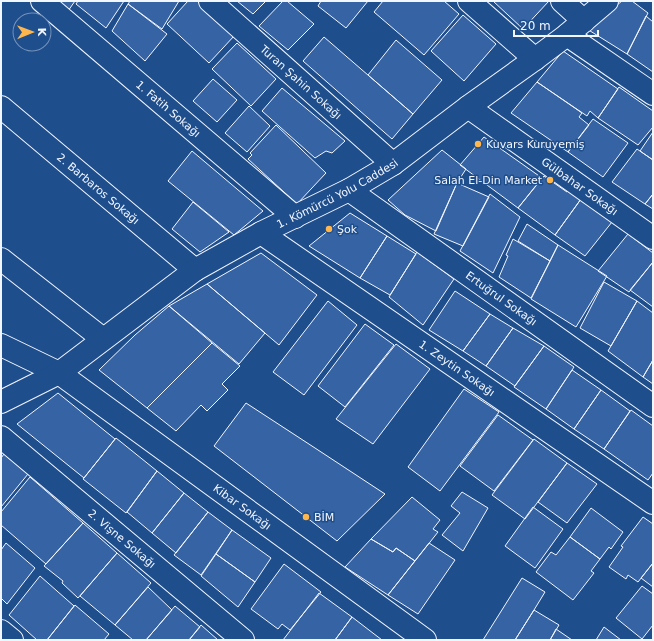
<svg xmlns="http://www.w3.org/2000/svg" width="654" height="641" font-family="'DejaVu Sans',sans-serif">
<style>
.building{fill:#3563a3;stroke:#f2f6ff}
.lines{fill:none;stroke-linecap:round;stroke-linejoin:round}
.street-casing{stroke:#f2f6ff;stroke-width:24}
.secondary-casing{stroke:#f2f6ff;stroke-width:24}
.street{stroke:#1f4e8c;stroke-width:22}
.secondary{stroke:#1f4e8c;stroke-width:22}
.poi-dot{fill:#ffb74d;stroke:#1f4e8c;stroke-width:1.5}
.labels{text-anchor:middle;stroke-width:3;stroke-linejoin:round;paint-order:stroke}
.street-label{font-size:11px;fill:#f2f6ff;stroke:#1f4e8c}
.poi-label{font-size:11px;fill:#f2f6ff;stroke:#1f4e8c;text-anchor:start}
</style>
<rect width="100%" height="100%" fill="#1f4e8c"/>
<!-- building -->
<path class="building" d="M57,1H75L68,11Z
M78,1H124L106,28L76,4Z
M130,1H179L162,29L128,4Z
M188,1H197L235,35L209,63L167,24Z
M237,1H266L253,14Z
M283,1H287L314,24L288,50L259,26Z
M321,1H368L346,28L318,6Z
M383,1H444L459,14L424,55L374,12Z
M493,1H549L523,29Z
M622,1H632L648,13L627,54L587,29Z
M128,4L167,34L145,61L112,31Z
M463,15L496,44L464,81L431,51Z
M646,16L653,22V72L627,54Z
M324,37L413,114L392,139L303,61Z
M396,40L442,80L413,114L368,75Z
M237,43L276,79L251,106L212,69Z
M563,51L618,89L598,118L590,111L587,116L537,82Z
M213,79L237,100L217,122L193,101Z
M537,82L582,113L579,117L589,125L568,152L511,113Z
M619,87L653,111V127L638,145L598,118Z
M282,88L345,141L332,153L326,151L315,158L262,111Z
M249,106L270,126L247,152L225,133Z
M593,119L628,143L603,177L568,152Z
M276,125L326,173L297,204L248,159L252,155L250,153Z
M653,132V160L640,151Z
M484,137L542,178L518,208L460,165Z
M637,149L653,160V194L645,204L612,182Z
M442,150L466,169L457,183L436,231L405,215L388,200Z
M192,151L263,211L234,235L168,181Z
M544,176L567,192L569,190L581,199L555,235L518,208Z
M457,183L489,197L463,246L434,234Z
M490,194L520,217L493,273L460,251Z
M653,194V209L645,204Z
M581,199L612,222L585,256L555,235Z
M193,202L229,232L200,252L172,229Z
M350,213L387,236L360,278L309,246Z
M527,224L558,245L550,261L518,241Z
M628,234L653,253V262L629,292L598,271Z
M387,236L416,254L390,295L360,278Z
M513,239L550,261L531,298L499,277L508,256L506,255Z
M558,245L607,276L576,327L531,299Z
M417,252L454,279L423,325L389,297Z
M261,253L317,295L279,345L207,284Z
M653,262V307L630,290Z
M604,282L637,301L611,346L580,328Z
M207,284L265,333L239,364L169,306Z
M455,291L490,314L463,351L429,330Z
M328,301L357,325L304,395L273,372Z
M637,301L653,313V360L643,377L608,351Z
M169,306L212,343L147,408L99,370L135,335Z
M490,314L513,328L486,366L463,351Z
M365,324L394,345L345,407L318,386Z
M513,328L544,346L515,386L486,366Z
M212,343L240,366L222,384L228,390L207,411L201,405L176,431L147,408Z
M396,344L430,369L373,444L336,419Z
M544,346L574,367L546,409L514,387Z
M653,360V384L643,377Z
M572,370L601,390L574,429L546,409Z
M464,389L499,412L440,491L408,467Z
M601,390L630,411L604,449L574,429Z
M58,393L115,439L84,478L17,424Z
M246,403L315,448L385,494L337,541L214,446Z
M631,410L653,426V473L648,480L604,449Z
M498,415L533,440L494,491L460,466Z
M116,438L157,471L126,513L83,479Z
M534,439L567,463L525,519L492,495Z
M4,454L28,474L1,507V458Z
M567,463L597,484L567,523L538,502Z
M157,471L184,493L152,533L127,512Z
M30,477L83,523L46,564L1,525V512Z
M462,492L488,508L463,551L442,535L460,513L451,506Z
M184,493L208,512L176,553L152,533Z
M412,497L440,520L433,529L438,532L415,561L396,548L393,552L371,539Z
M533,507L563,529L535,568L505,546Z
M591,508L623,532L611,549L609,547L600,559L570,537Z
M208,512L232,530L201,575L174,555Z
M643,517L653,524V563L638,582L628,575L626,579L609,567L623,547L621,546Z
M83,523L117,553L78,598L62,583L63,581L44,566Z
M232,530L271,558L255,582L216,554Z
M570,537L600,559L591,571L594,573L573,600L536,572L551,552L556,555Z
M371,539L393,552L396,548L415,561L388,595L345,567Z
M6,543L35,568L7,604L1,598V550Z
M429,543L455,560L418,614L388,595Z
M117,553L151,583L115,625L80,596Z
M216,554L255,582L238,607L201,576Z
M653,563V587L641,578Z
M284,564L321,592L290,630L282,624L278,629L251,609Z
M40,576L74,606L47,640H37L9,615Z
M522,578L545,592L534,610L515,640H483Z
M642,586L653,594V625L642,639L616,618Z
M148,587L172,610L146,640H133L115,625Z
M319,593L352,617L335,640H283Z
M75,605L109,634L104,640H47Z
M175,606L200,627L189,640H146Z
M534,610L559,625L550,640H515Z
M352,617L382,640H335Z
M201,625L218,640H189Z
M604,627L621,640H596Z
M556,629L572,640H550Z"/>
<g class="lines">
<defs>
<g id="street">
<path id="s1" d="M42,1L295,217"/>
<path id="s2" d="M210,1L393,164"/>
<path d="M469,1L535,59"/>
<path d="M562,1L584,21"/>
<path d="M567,35L653,94"/>
<path id="s3" d="M1,107L195,270"/>
<path id="s4" d="M468,107L653,238"/>
<path id="s5" d="M349,190L653,406"/>
<path id="s6" d="M261,233L653,503"/>
<path d="M1,259L103,339"/>
<path id="s7" d="M59,373L425,640"/>
<path id="s8" d="M1,437L243,640"/>
<path d="M1,631L12,640"/>
</g>
<g id="secondary">
<path d="M1,345L59,373"/>
<path id="s9" d="M1,402L59,373L195,270L261,233L349,190L393,164L468,107L535,59L567,35L607,1"/>
</g>
</defs>
<!-- street casing -->
<use href="#street" class="street-casing"/>
<!-- secondary casing -->
<use href="#secondary" class="secondary-casing"/>
<!-- street -->
<use href="#street" class="street"/>
<!-- secondary -->
<use href="#secondary" class="secondary"/>
</g>
<!-- markers -->
<g class="poi-dot">
<circle cx="478" cy="144" r="4"/>
<circle cx="550" cy="180" r="4"/>
<circle cx="329" cy="229" r="4"/>
<circle cx="306" cy="517" r="4"/>
</g>
<g class="labels">
<!-- street labels -->
<g class="street-label">
<text dy="4" stroke="none"><textPath href="#s2" startOffset="122">Turan Şahin Sokağı</textPath></text>
<text dy="4" stroke="none"><textPath href="#s1" startOffset="166">1. Fatih Sokağı</textPath></text>
<text dy="4" stroke="none"><textPath href="#s4" startOffset="137">Gülbahar Sokağı</textPath></text>
<text dy="4" stroke="none"><textPath href="#s3" startOffset="127">2. Barbaros Sokağı</textPath></text>
<text dy="4" stroke="none"><textPath href="#s9" startOffset="397">1. Kömürcü Yolu Caddesi</textPath></text>
<text dy="4" stroke="none"><textPath href="#s5" startOffset="187">Ertuğrul Sokağı</textPath></text>
<text dy="4" stroke="none"><textPath href="#s6" startOffset="238">1. Zeytin Sokağı</textPath></text>
<text dy="4" stroke="none"><textPath href="#s7" startOffset="227">Kibar Sokağı</textPath></text>
<text dy="4" stroke="none"><textPath href="#s8" startOffset="158">2. Vişne Sokağı</textPath></text>
</g>
<!-- poi labels -->
<g class="poi-label">
<text x="486" y="148">Kuvars Kuruyemiş</text>
<text x="542" y="184" text-anchor="end">Salah El-Din Market</text>
<text x="337" y="233">Şok</text>
<text x="314" y="521">BİM</text>
</g>
</g>
<!-- border -->
<rect width="654" height="641" fill="none" stroke="#f2f6ff" stroke-width="4"/>
<!-- north arrow -->
<g transform="translate(32 32) rotate(89)"><circle r="19" fill="#1f4e8c" stroke="#7391ba"/>
<path d="M0-3L7 15L0 10L-7 15Z" fill="#ffb74d"/>
<text y="-6" font-size="11" font-weight="bold" text-anchor="middle" fill="#f2f6ff">K</text>
</g>
<!-- scale -->
<path d="M514 30v6h84v-6" fill="none" stroke="#f2f6ff" stroke-width="2"/>
<text x="520" y="30" font-size="12" fill="#f2f6ff" stroke="#1f4e8c" stroke-width="3" paint-order="stroke">20 m</text>
</svg>
